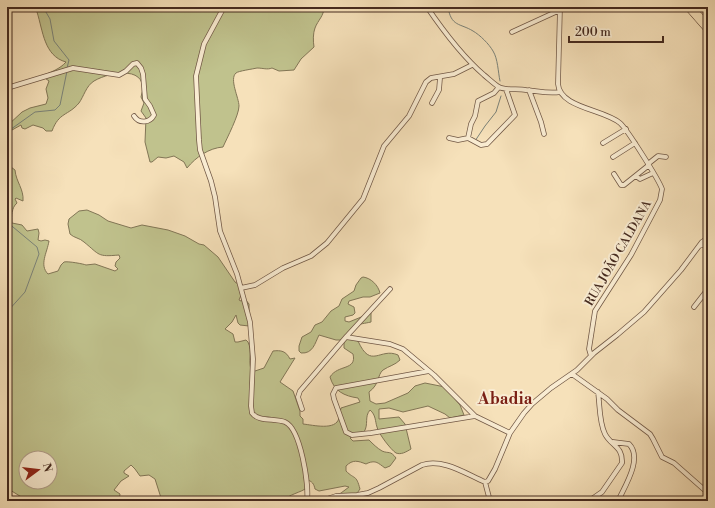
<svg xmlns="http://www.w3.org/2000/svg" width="715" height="508" font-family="'Libre Bodoni',serif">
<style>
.green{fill:#c0c28d;stroke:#827656;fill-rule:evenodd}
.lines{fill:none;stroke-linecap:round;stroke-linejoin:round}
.stream{stroke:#7a8279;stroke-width:1}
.minor-casing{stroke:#715846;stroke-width:5.5}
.major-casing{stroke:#452a1f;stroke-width:6}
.minor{stroke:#f9ecd2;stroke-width:4}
.major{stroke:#f6e1ba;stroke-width:5}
.labels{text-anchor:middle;stroke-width:4;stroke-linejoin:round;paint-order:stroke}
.street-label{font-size:12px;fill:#452a1f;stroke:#f9ecd2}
.district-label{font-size:16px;font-weight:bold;fill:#7a1f14;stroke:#f9ecd2}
</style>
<rect width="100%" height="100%" fill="#f6e1ba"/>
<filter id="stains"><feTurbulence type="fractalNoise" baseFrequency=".005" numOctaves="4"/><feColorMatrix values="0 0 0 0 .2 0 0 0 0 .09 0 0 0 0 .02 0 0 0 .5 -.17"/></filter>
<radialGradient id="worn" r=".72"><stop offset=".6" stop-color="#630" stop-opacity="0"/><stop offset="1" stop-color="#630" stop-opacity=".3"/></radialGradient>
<!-- green -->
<path class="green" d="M38,7H92L103,10L121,7H324C324,16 318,20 315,28C313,33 313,41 314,47L301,59L294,70L279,71L272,68C267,70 263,68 257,68C253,69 238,71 236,73C229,79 239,98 239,106C239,115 227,138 223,147C209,148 196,157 187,168L184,162L174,156L166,158L158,157L152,162H150L145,142L146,118L141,111L144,103L141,97C151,65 111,71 94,81C86,86 84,96 79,103C68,116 59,112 52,131H46L43,128L33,125L25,129L22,128L21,125L12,130L7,129V126L22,112L30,108L46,104L48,98L46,89L49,81L42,76C51,72 60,69 66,62C44,56 43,31 37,12Z
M7,164L15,170C16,182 24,189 23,201L16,198L15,199L17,203C11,208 12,216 12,223L22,225L27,231L38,229L39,233L38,240L41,241L45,240L49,241C47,253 39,265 48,274L58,271L61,265L64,262C68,261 84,264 86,265L95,264L115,271L118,269L115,266L116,262L120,258L119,255C97,257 100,255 84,242C80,238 74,238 70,234L68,224L69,219L79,211L87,210L99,215L108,221L131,228L142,225L168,230L185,236L199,244L204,245L218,257L235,282L244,288L239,300L241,301L245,299L249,304V326L240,325L238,323L236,315L232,322L225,329L233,334L235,342H238L246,340L248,342C253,352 247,362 252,372L264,368L273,351C281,350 286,351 290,359L295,358L280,382L293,391L300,411V416L303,419V424C313,425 336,431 339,418C340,414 340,411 341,408L360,402L358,398C344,396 334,391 330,377C338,364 357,371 353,354L344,348V340H336L319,335C315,343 313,354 301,353L299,351V346L302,337L311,332L315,325L322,322L331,311L339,306L342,299L354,291L356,285L361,278L363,277C371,278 378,285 380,293L370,297H363L349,301L348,304L354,307L355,313L353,315L345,317V321L349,322L371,313V322C358,325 353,323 346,337L358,341C371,370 380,347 398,355L400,360C395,365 389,366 383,370C377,375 380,384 369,392L370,401L376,404L385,403L408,393L415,386L425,383L445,387L460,405L464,415L450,418L445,414L428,406L403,412L389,408L379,409V419L399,417L405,424L411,449C406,452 401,455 396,453C391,450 378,433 377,427C375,421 376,415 370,410C364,417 369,424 364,432L354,435L350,438L353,441L369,440C373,444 377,448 382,451C389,454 390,450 396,458L390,466L385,468C378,463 376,460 368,463L366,464C358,461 353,459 346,466V471C355,480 356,474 360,489L355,496V501H326L341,493L349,487L345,486L319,491L315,489C314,484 312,481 307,480L308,487C301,493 288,494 284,501H162L155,479L149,475L140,476L135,469L131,465L124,471V473L129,476L121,481L114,490L120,494L119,501H28L10,490L7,486ZM26,458H50V482H26Z"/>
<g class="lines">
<!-- stream -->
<path class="stream" d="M43,7L50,19L54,41L69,60L67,68
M448,7C451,27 460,23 473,31C480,35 489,44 493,51C498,59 498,72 500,81
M7,132L35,112L55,110L60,105L67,71
M475,141L485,126L496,112L501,96
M7,212V222L37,247L39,254L25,292L7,312"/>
<defs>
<path id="minor" d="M224,7L204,44L196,76L199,140L200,150L211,181L215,197L220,231L237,274L250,322L253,359L251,406L252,413C258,422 275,418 285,422C301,429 309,485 307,501
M427,7C444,32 462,56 484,75C489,79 494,84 499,87C507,91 517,88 526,90C538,91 548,94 560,92
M560,7L558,84C560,108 603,109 620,123C627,129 659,180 662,189L660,200L640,238L631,255L595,311L589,349L591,356
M512,32L560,10
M7,88L73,68L119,75L126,71L133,64L137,63L141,68L143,74L145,99L150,106L154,115C150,123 139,124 134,116
M529,90L541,122L544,134
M432,103L439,90L440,78
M449,138L458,140L468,138L481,145L487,144L515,115L506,89
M468,138L471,124L475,116L478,101L494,93L499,87
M603,143L626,129
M613,157L635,143
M648,164L658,156L666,157
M614,174L621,185H624L649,165
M636,176L640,179L653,173
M699,246L708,243
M241,288L255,285L283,268L311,256L327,243L363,199L384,146L409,116L426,82L431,78L454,74L472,65
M694,307L708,289
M346,337L390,344L403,349L434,375L475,416L510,433
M429,371L336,388L333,394L334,399L346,432L352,435L371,433L475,416
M572,374L607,399L618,410L650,434L653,439L662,457L674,463L708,493
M302,409L298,397L300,391L346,337L390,289
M613,442L629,444C643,458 625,486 618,501
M485,482L490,501
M321,501L336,496L357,495L368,493L379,488L422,465C443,458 466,474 485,482L488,481L495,469L510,433L524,413L532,404L551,388L577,370L594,353L617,335L644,312L681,270L702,242L708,238
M589,501L602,492L622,463C623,446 611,446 605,434C599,422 600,406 598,392"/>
<path id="major" d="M687,7L708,31
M692,7L708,24"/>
</defs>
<!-- minor casing -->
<use href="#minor" class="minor-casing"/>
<!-- major casing -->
<use href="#major" class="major-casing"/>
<!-- minor -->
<use href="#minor" class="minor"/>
<!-- major -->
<use href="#major" class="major"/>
</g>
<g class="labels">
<!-- street labels -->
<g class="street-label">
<text transform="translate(618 253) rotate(-60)" y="4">RUA JOÃO CALDANA</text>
</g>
<!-- district labels -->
<g class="district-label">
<text x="505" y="404">Abadia</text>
</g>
</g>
<!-- margin -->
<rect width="715" height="508" fill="none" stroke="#f6e1ba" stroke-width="24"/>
<rect x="8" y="8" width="699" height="492" fill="none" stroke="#452a1f" stroke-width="2"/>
<rect x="12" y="12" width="691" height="484" fill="none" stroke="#452a1f"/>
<!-- north arrow -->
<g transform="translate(38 470) rotate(75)"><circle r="19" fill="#f9ecd2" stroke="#b19e8a"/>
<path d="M0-3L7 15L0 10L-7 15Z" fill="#8f2418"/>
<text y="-6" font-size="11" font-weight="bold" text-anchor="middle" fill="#452a1f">N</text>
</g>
<!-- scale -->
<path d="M569 36v6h94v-6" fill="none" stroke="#452a1f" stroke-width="2"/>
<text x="575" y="36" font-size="12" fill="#452a1f" stroke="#f9ecd2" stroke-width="3" paint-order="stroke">200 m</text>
<rect width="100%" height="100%" filter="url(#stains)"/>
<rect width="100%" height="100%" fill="url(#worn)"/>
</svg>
